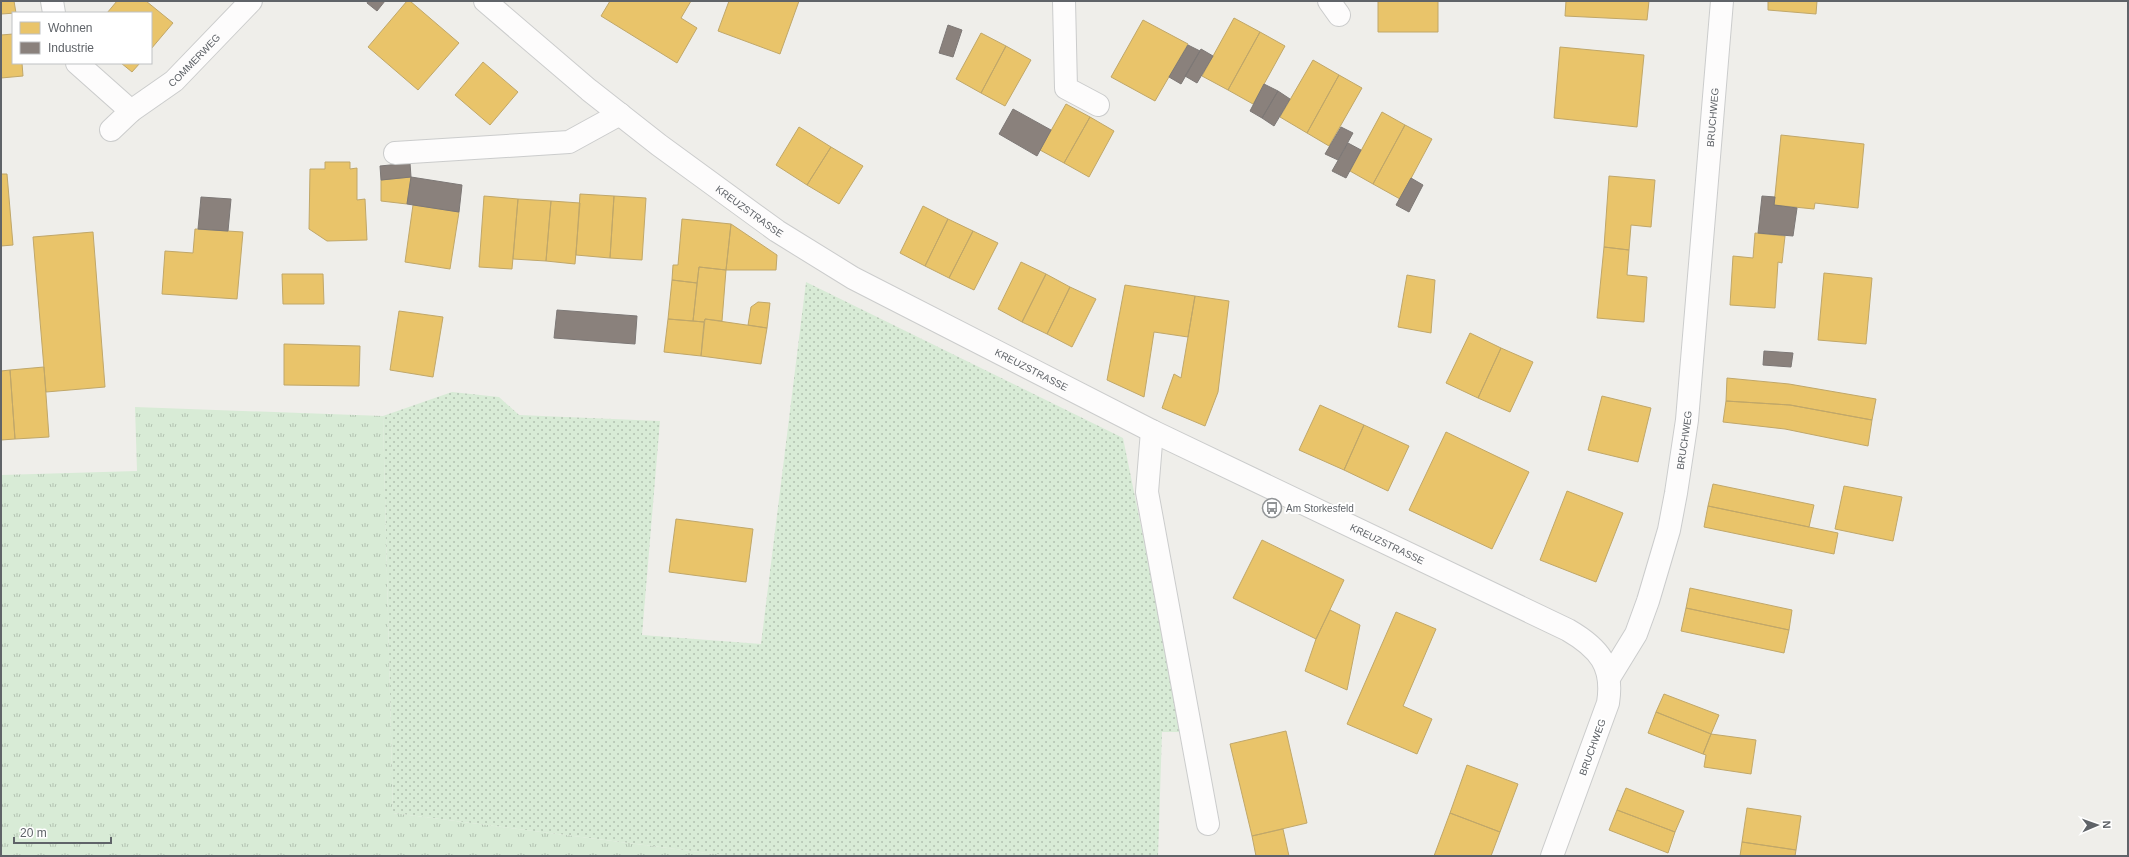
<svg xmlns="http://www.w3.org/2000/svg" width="2129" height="857" font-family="Arial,sans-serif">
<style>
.grass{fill:url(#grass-dots)}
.park{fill:url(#park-tufts)}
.homes{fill:#e9c46a;stroke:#c0a769}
.industry{fill:#8a817c;stroke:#7d7876}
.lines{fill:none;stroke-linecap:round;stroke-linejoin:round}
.minor-casing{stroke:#cbcccc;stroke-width:24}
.minor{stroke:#fdfcfc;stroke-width:22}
.labels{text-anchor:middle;stroke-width:4;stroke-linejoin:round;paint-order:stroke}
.street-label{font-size:10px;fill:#5f6368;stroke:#fff}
.poi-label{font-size:10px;fill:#5f6368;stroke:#fff;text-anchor:start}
</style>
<defs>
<pattern id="grass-dots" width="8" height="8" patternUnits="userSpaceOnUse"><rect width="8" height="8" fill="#d8ebd6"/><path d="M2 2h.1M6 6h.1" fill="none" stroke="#b2c2b1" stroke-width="1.8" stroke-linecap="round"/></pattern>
<pattern id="park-tufts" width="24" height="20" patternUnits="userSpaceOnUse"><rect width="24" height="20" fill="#d8ebd6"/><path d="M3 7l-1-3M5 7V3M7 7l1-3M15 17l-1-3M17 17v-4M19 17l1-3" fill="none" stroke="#b2c2b1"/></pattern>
</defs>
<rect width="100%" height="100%" fill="#efeeea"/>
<!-- grass -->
<path class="grass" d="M806,282L1123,438L1183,732H1162L1158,856H731L393,813L383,416L452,392L499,397L519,415L660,421L642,635L761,644Z"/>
<!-- park -->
<path class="park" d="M135,407L383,416L393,813L731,856H1V475L137,471Z"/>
<!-- homes -->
<path class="homes" d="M1,1H14L16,13L1,14Z
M117,1H146L173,23L151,49V13H107Z
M407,1H410L459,43L418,90L368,47Z
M610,1H691L681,18L697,28L677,63L601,16Z
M729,1H799L780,54L718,31Z
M1378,1H1438V32H1378Z
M1566,1H1649L1647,20L1565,16Z
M1768,1H1817L1816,14L1768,10Z
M1234,18L1260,32L1228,90L1202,76Z
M1143,20L1188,44L1155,101L1111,77Z
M1260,32L1285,46L1253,104L1228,90Z
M981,33L1006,46L981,93L956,79Z
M13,34V63H22L23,76L1,78V35Z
M1006,46L1031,60L1005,106L981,93Z
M1560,47L1644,55L1637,127L1554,118Z
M1313,60L1339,75L1307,133L1280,117Z
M483,62L518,92L490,125L455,95Z
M121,63H140L132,72Z
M1339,75L1362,88L1329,146L1307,133Z
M1066,104L1090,117L1064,163L1040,150Z
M1382,112L1405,125L1373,184L1350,171Z
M1090,117L1114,131L1089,177L1064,163Z
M1405,125L1432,139L1400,199L1373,184Z
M799,127L831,147L807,185L776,165Z
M1781,135L1864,144L1858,208L1815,203L1814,209L1774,205Z
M831,147L863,166L839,204L807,185Z
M325,162H350V169L357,168V200L365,199L367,240L327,241L309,229L310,169H325Z
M1,174H7L13,245L1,246Z
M1609,176L1655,180L1651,227L1631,225L1629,250L1604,247Z
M411,177L407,204L381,201V180Z
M580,194L614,196L610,258L576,255Z
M484,196L518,199L512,269L479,267Z
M614,196L646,198L642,260L610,258Z
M518,199L551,201L546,261L513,259Z
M551,201L580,203L575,264L546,261Z
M413,205L459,212L450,269L405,262Z
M923,206L948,219L925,266L900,253Z
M682,219L731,224L726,270L699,267L697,283L672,280L673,265H678Z
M948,219L973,231L949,278L925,266Z
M731,224L777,255L776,270H726Z
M195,229L243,232L237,299L162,294L165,251L193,253Z
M973,231L998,243L974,290L949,278Z
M93,232L105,387L46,392L33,237Z
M1755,233L1785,236L1782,263L1778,262L1775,308L1730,305L1733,256L1753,258Z
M1604,247L1629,250L1627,275L1647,277L1644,322L1597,318Z
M1021,262L1046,274L1022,322L998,309Z
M699,267L726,270L722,321L705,319L704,322L693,321Z
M1824,273L1872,278L1866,344L1818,340Z
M282,274H323L324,304H283Z
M1046,274L1070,287L1047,334L1022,322Z
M1407,275L1435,280L1431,333L1398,327Z
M672,280L697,283L693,321L668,319Z
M1125,285L1195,296L1188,337L1154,332L1144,397L1107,380Z
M1070,287L1096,299L1072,347L1047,334Z
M1195,296L1229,301L1218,392L1205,426L1162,408L1174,374L1181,378Z
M758,302L770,303L767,328L748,325L751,307Z
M399,311L443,317L433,377L390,370Z
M668,319L704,322L701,356L664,352Z
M705,319L767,328L761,364L701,356Z
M1470,333L1501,348L1478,398L1446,383Z
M284,344L360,346L359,386L284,385Z
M1501,348L1533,362L1510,412L1478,398Z
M44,367L49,437L15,439L10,370Z
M10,370L15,439L1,440V371Z
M1727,378L1789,384L1876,399L1872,420L1790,405L1726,401Z
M1602,396L1651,408L1638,462L1588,450Z
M1726,401L1790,405L1872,420L1868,446L1785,429L1723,422Z
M1320,405L1364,425L1344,470L1299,450Z
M1364,425L1409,446L1388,491L1344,470Z
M1446,432L1529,472L1492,549L1409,510Z
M1713,484L1814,505L1809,527L1708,506Z
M1844,486L1902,497L1893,541L1835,529Z
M1567,491L1623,513L1596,582L1540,560Z
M1708,506L1838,533L1834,554L1704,527Z
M676,519L753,529L746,582L669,572Z
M1262,540L1344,580L1316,639L1233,598Z
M1690,588L1792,610L1789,630L1686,608Z
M1686,608L1789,630L1784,653L1681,631Z
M1330,610L1360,625L1347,690L1305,671L1316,639Z
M1396,612L1436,629L1403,706L1432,719L1417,754L1347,724Z
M1664,694L1719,715L1711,734L1656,712Z
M1656,712L1711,734L1703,754L1648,733Z
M1286,731L1307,823L1252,836L1230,744Z
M1711,734L1756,740L1751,774L1704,767L1706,755L1703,754Z
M1467,765L1518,784L1500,832L1450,813Z
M1626,788L1684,811L1675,832L1617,810Z
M1747,808L1801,816L1796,850L1742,842Z
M1617,810L1675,832L1668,853L1609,830Z
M1450,813L1500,832L1491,856H1434Z
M1283,829L1289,856H1256L1252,836Z
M1742,842L1796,850L1795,856H1740Z"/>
<!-- industry -->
<path class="industry" d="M368,1H385L377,11L367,3Z
M948,25L962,30L953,57L939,53Z
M1188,45L1200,51L1181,84L1169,77Z
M1201,49L1213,56L1197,83L1185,76Z
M1264,84L1278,91L1262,118L1250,111Z
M1278,91L1290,99L1274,126L1262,118Z
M1013,109L1051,130L1037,156L999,134Z
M1341,127L1353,133L1338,160L1325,154Z
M1348,143L1361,150L1346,178L1332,171Z
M410,163L411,177L381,180L380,166Z
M411,177L462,185L459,212L407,204Z
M1411,178L1423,185L1409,212L1396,205Z
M1762,196L1775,197L1774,205L1797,208L1793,236L1758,233Z
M201,197L231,199L228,231L198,229Z
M557,310L637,316L635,344L554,338Z
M1764,351L1793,353L1791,367L1763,365Z"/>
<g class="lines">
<defs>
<g id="minor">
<path d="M52,1L54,13"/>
<path id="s1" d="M485,1L589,90L659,145L777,231L853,278L1152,431L1568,630C1599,648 1614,666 1608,703L1552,856"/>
<path d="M1064,1L1066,88L1098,105"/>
<path d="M1329,1L1339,15"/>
<path d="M77,63L131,111"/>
<path id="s2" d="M111,130L131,111L174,81L251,1"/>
<path d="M395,153L569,142L620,114"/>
<path d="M1152,431L1147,492L1208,824"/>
<path id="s3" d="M1609,678L1636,634L1648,601L1669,530L1676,493L1687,420L1722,1"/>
</g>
</defs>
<!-- minor casing -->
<use href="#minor" class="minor-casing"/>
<!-- minor -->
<use href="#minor" class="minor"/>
</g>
<!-- icons -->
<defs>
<symbol id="bus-ring" viewBox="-11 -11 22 22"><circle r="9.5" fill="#fff" stroke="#919496" stroke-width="1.5"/><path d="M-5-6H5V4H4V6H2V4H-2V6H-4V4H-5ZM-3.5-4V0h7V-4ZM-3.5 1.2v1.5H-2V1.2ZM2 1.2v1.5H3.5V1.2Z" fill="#919496"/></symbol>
</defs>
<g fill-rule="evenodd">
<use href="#bus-ring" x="1261" y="497" width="22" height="22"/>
</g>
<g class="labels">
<!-- street labels -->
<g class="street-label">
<text dy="4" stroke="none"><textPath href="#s2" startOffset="109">COMMERWEG</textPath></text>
<text dy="4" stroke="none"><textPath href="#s3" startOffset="576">BRUCHWEG</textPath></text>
<text dy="4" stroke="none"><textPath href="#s1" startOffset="338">KREUZSTRASSE</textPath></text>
<text dy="4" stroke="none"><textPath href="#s1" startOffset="662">KREUZSTRASSE</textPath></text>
<text dy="4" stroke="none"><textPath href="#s3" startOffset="252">BRUCHWEG</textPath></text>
<text dy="4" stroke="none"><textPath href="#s1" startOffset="1058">KREUZSTRASSE</textPath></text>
<text transform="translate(1592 747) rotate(-70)" y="4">BRUCHWEG</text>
</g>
<!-- poi labels -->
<g class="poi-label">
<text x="1286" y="512">Am Storkesfeld</text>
</g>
</g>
<!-- border -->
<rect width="2129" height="857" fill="none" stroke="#5f6368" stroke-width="4"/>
<!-- legend -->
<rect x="12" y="12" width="140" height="52" fill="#ffffff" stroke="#bfc1c3"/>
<rect x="20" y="22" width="20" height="12" fill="#e9c46a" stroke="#bfc1c3"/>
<text x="48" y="32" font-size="12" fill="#5f6368">Wohnen</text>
<rect x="20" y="42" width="20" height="12" fill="#8a817c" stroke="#bfc1c3"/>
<text x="48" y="52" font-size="12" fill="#5f6368">Industrie</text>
<!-- north arrow -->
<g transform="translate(2097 825) rotate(88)" stroke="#ffffff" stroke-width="3" paint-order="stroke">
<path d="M0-3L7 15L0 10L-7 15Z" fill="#5f6368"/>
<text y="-6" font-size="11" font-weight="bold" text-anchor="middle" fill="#5f6368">N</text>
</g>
<!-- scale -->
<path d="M14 837v6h97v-6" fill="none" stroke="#5f6368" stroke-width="2"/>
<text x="20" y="837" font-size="12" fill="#5f6368" stroke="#ffffff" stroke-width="3" paint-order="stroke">20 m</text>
</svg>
